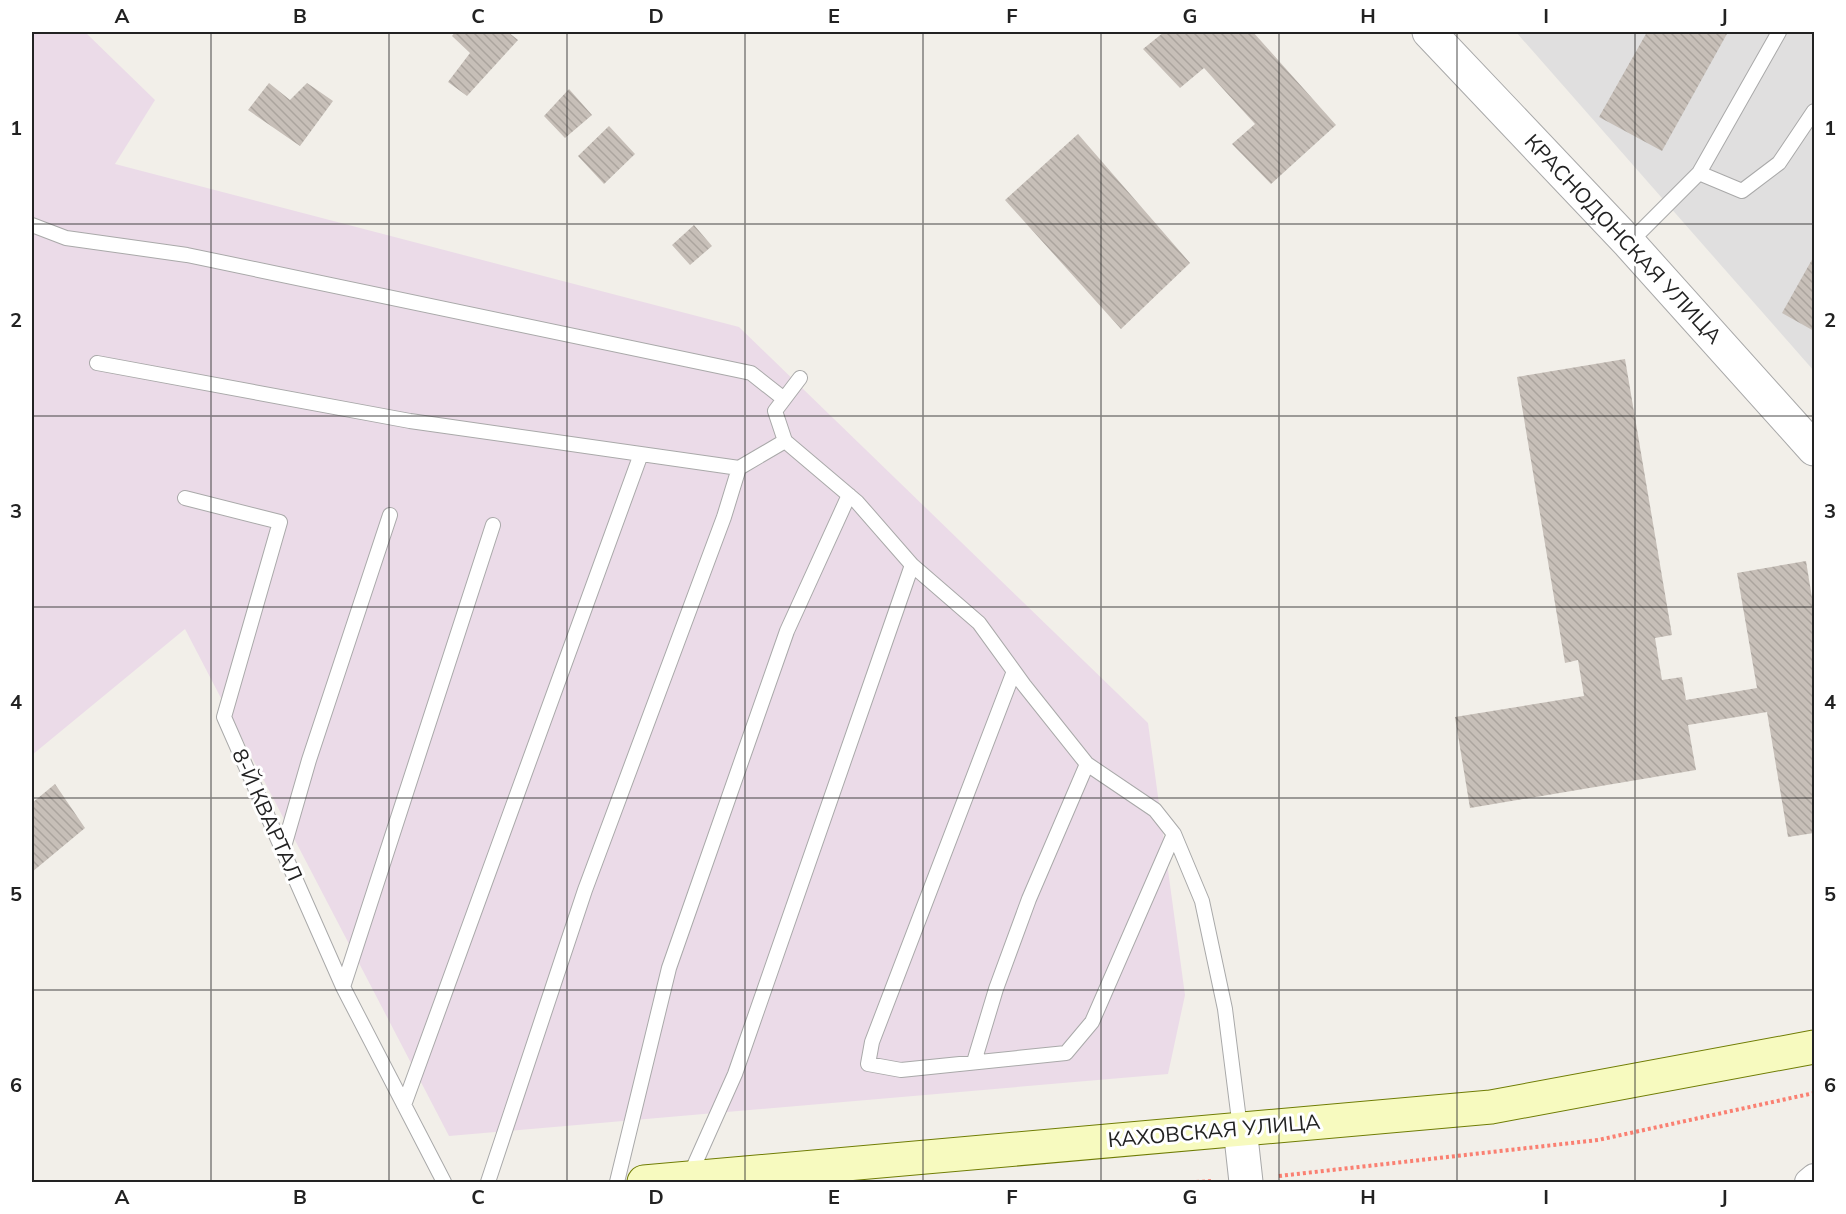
<svg xmlns="http://www.w3.org/2000/svg" width="1846" height="1214" font-family="Mulish,sans-serif">
<style>
.residential{fill:#e0dfdf}
.industrial{fill:#ebdbe8}
.building{fill:url(#building-back-hatch)}
.lines{fill:none;stroke-linecap:round;stroke-linejoin:round}
.service-casing{stroke:#a9a9a9;stroke-width:16}
.minor-casing{stroke:#a9a9a9;stroke-width:28}
.tertiary-casing{stroke:#a9a9a9;stroke-width:35}
.secondary-casing{stroke:#707d05;stroke-width:35}
.path{stroke:#fa8072;stroke-width:4;stroke-dasharray:3 3;stroke-linecap:butt}
.service{stroke:#fff;stroke-width:14}
.minor{stroke:#fff;stroke-width:26}
.tertiary{stroke:#fff;stroke-width:33}
.secondary{stroke:#f7fabf;stroke-width:33}
.grid{fill:none;stroke:#222;stroke-width:1.5;stroke-opacity:0.55}
.labels{text-anchor:middle;stroke-width:6;stroke-linejoin:round;paint-order:stroke}
.street-label{font-size:21px;fill:#222;stroke:#fff}
.neatline{fill:none;stroke:#222;stroke-width:2}
.grid-label{font-size:20px;text-anchor:middle;font-weight:bold;fill:#222}
</style>
<defs>
<pattern id="building-back-hatch" width="6" height="6" patternUnits="userSpaceOnUse" patternTransform="scale(1.5)"><rect width="6" height="6" fill="#c7bfb8"/><path d="M-1 5l2 2M0 0l6 6M5-1l2 2" fill="none" stroke="#aba49e"/></pattern>
</defs>
<rect width="100%" height="100%" fill="#f2efe9"/>
<!-- residential -->
<path class="residential" d="M1516,32H1814V371Z"/>
<!-- industrial -->
<path class="industrial" d="M32,32H85L155,100L115,164L739,327L1148,723L1185,995L1168,1074L449,1136L185,629L32,755Z"/>
<!-- building -->
<path class="building" d="M455,32H508L518,40L467,96L448,82L470,53L452,36Z
M1164,32H1253L1336,125L1271,184L1232,144L1255,124L1204,68L1180,88L1143,49Z
M1647,32H1728L1662,151L1599,117Z
M269,83L290,100L307,83L333,101L300,146L248,110Z
M569,89L592,115L565,138L544,116Z
M609,126L635,154L604,184L578,156Z
M1078,134L1190,263L1121,329L1005,200Z
M694,225L712,246L690,265L672,245Z
M1814,256V331L1782,313Z
M1625,359L1672,635L1655,638L1662,680L1682,677L1686,700L1757,688L1737,573L1806,561L1814,610V833L1788,837L1767,712L1688,725L1696,770L1470,808L1455,717L1584,696L1578,660L1565,663L1517,377Z
M55,784L85,828L32,872V803Z"/>
<g class="lines">
<defs>
<path id="service" d="M1699,173L1742,191L1779,163L1814,111
M32,225L66,238L187,255L751,373L784,399
M1629,243L1699,173L1779,32
M97,363L410,421L739,468L785,441
M800,378L775,411L785,441L857,502L912,565L979,623L1024,685L1087,764L1155,810L1174,834L1202,901L1225,1009L1240,1128
M185,498L280,522L224,717L343,987L444,1182
M1014,671L872,1042L868,1064L901,1070L1066,1053L1092,1022L1174,834
M283,850L309,760L390,515
M343,987L493,525
M974,1062L996,989L1029,899L1087,764
M404,1105L641,454
M689,1177L735,1074L912,565
M488,1182L585,890L724,517L739,468
M617,1182L669,968L787,631L849,495"/>
<path id="minor" d="M1808,1182L1814,1177"/>
<path id="tertiary" d="M1429,32L1629,243L1814,449
M1240,1128L1246,1182"/>
<path id="secondary" d="M644,1182L1491,1107L1814,1047"/>
</defs>
<!-- service casing -->
<use href="#service" class="service-casing"/>
<!-- minor casing -->
<use href="#minor" class="minor-casing"/>
<!-- tertiary casing -->
<use href="#tertiary" class="tertiary-casing"/>
<!-- secondary casing -->
<use href="#secondary" class="secondary-casing"/>
<!-- path -->
<path class="path" d="M1279,1176L1598,1140L1814,1093
M1196,1182L1212,1181"/>
<!-- service -->
<use href="#service" class="service"/>
<!-- minor -->
<use href="#minor" class="minor"/>
<!-- tertiary -->
<use href="#tertiary" class="tertiary"/>
<!-- secondary -->
<use href="#secondary" class="secondary"/>
</g>
<!-- grid -->
<path class="grid" d="M211,32V1182M389,32V1182M567,32V1182M745,32V1182M923,32V1182M1101,32V1182M1279,32V1182M1457,32V1182M1635,32V1182M32,224H1814M32,416H1814M32,607H1814M32,798H1814M32,990H1814"/>
<g class="labels">
<!-- street labels -->
<g class="street-label">
<text transform="translate(1623 239) rotate(47)" y="7">КРАСНОДОНСКАЯ УЛИЦА</text>
<text transform="translate(267 815) rotate(66)" y="7">8-Й КВАРТАЛ</text>
<text transform="translate(1214 1131) rotate(-5)" y="7">КАХОВСКАЯ УЛИЦА</text>
</g>
</g>
<!-- border -->
<rect width="1846" height="1214" fill="none" stroke="#ffffff" stroke-width="66"/>
<rect x="33" y="33" width="1780" height="1148" class="neatline"/>
<g class="grid-label">
<text x="122" y="23">A</text>
<text x="300" y="23">B</text>
<text x="478" y="23">C</text>
<text x="656" y="23">D</text>
<text x="834" y="23">E</text>
<text x="1012" y="23">F</text>
<text x="1190" y="23">G</text>
<text x="1368" y="23">H</text>
<text x="1546" y="23">I</text>
<text x="1724" y="23">J</text>
<text x="16" y="135">1</text>
<text x="1830" y="135">1</text>
<text x="16" y="327">2</text>
<text x="1830" y="327">2</text>
<text x="16" y="518">3</text>
<text x="1830" y="518">3</text>
<text x="16" y="709">4</text>
<text x="1830" y="709">4</text>
<text x="16" y="901">5</text>
<text x="1830" y="901">5</text>
<text x="16" y="1092">6</text>
<text x="1830" y="1092">6</text>
<text x="122" y="1204">A</text>
<text x="300" y="1204">B</text>
<text x="478" y="1204">C</text>
<text x="656" y="1204">D</text>
<text x="834" y="1204">E</text>
<text x="1012" y="1204">F</text>
<text x="1190" y="1204">G</text>
<text x="1368" y="1204">H</text>
<text x="1546" y="1204">I</text>
<text x="1724" y="1204">J</text>
</g>
</svg>
